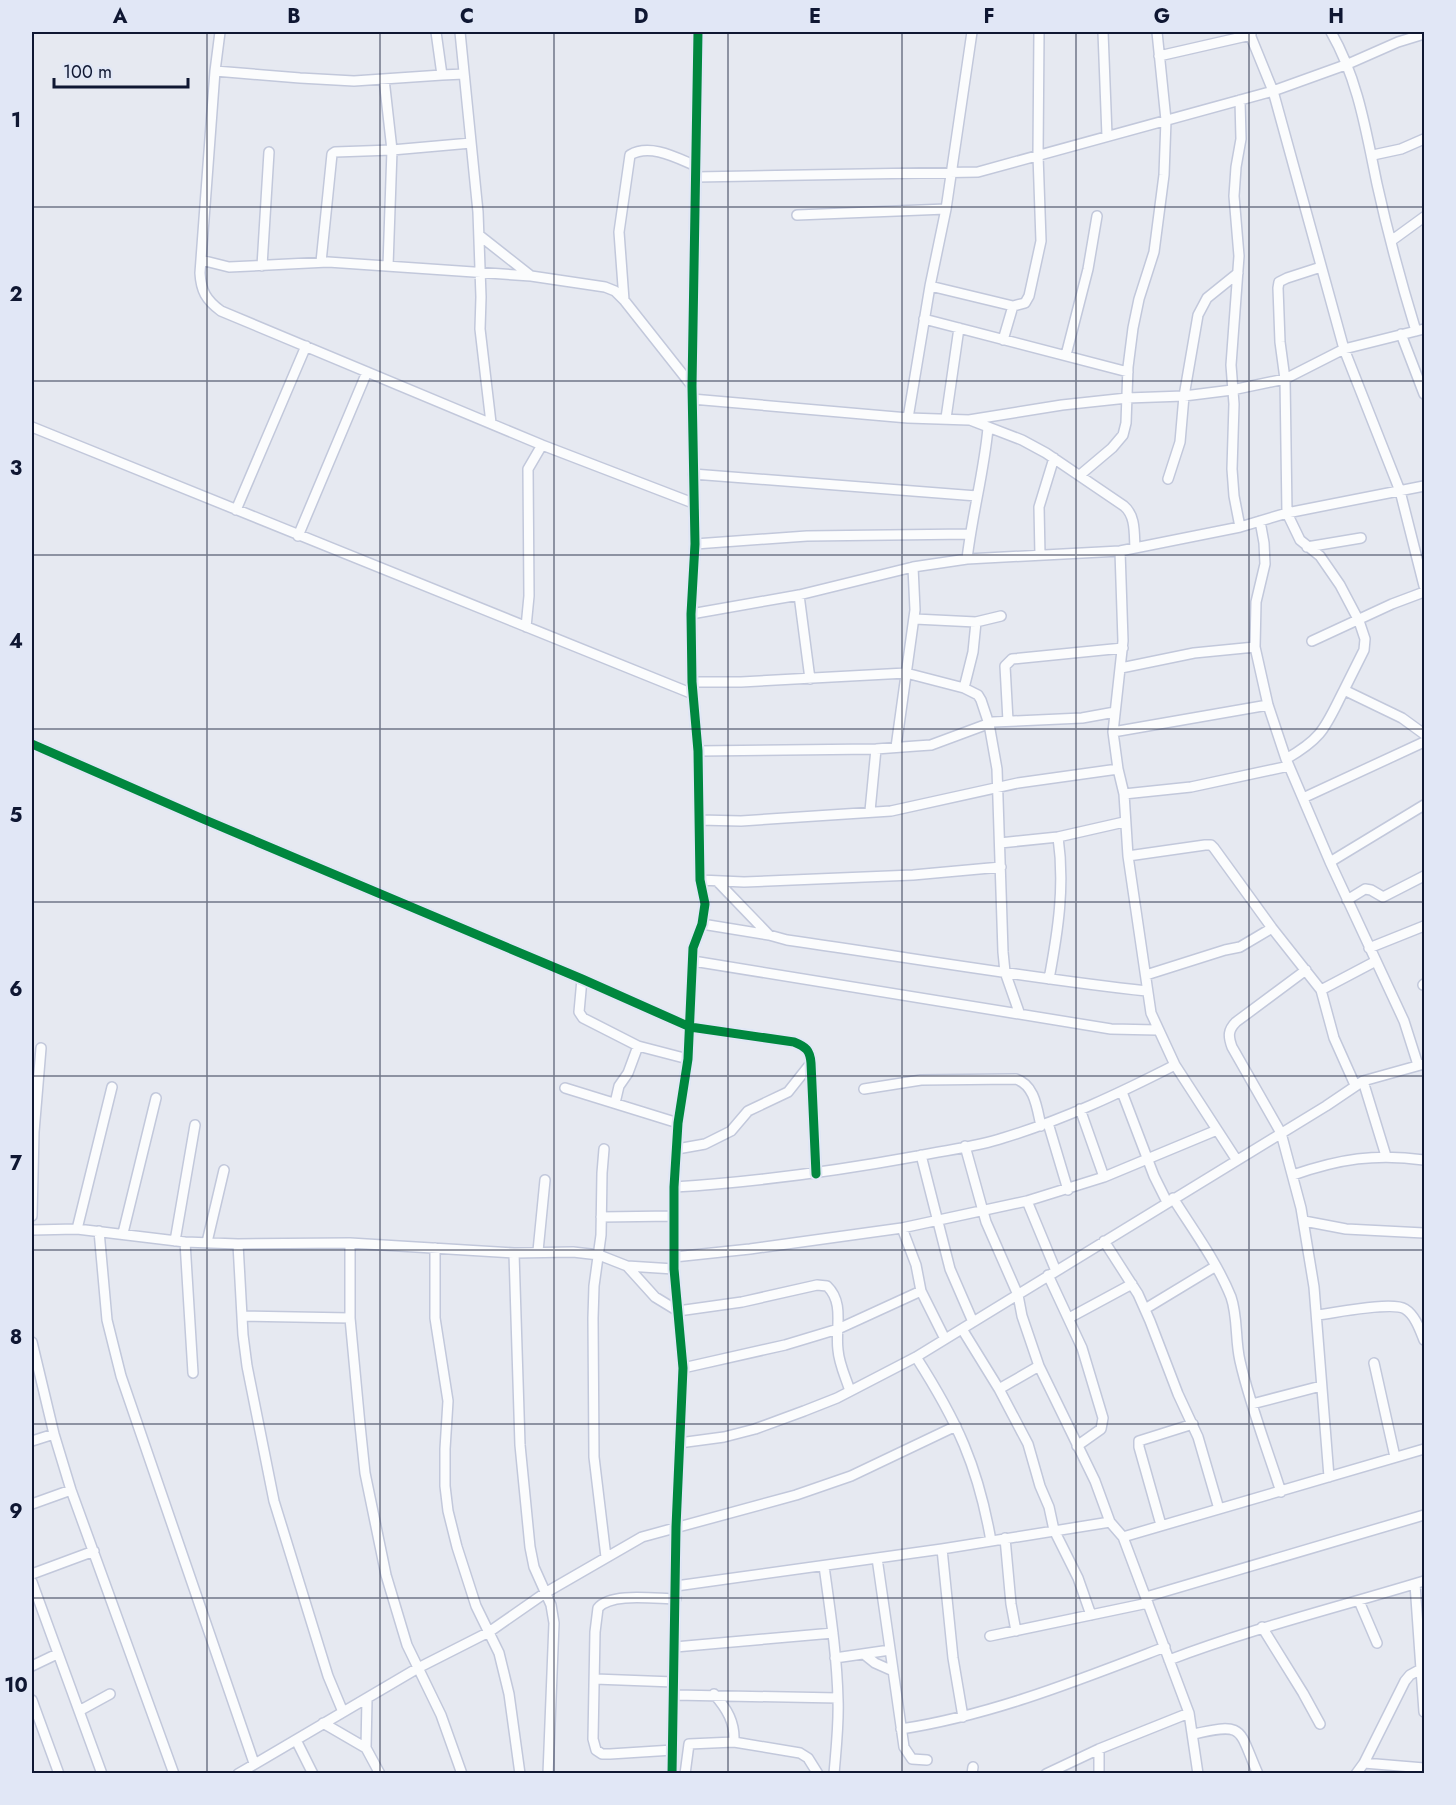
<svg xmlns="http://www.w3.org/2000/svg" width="1456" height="1805" font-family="Jost,sans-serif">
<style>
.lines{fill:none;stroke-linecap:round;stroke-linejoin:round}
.minor-casing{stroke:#c2c8db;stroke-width:12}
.minor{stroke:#fbfcfd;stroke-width:9}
.cycleway-casing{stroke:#e1e7f6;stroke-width:13}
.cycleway{stroke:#00873e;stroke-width:9}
.grid{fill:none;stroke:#0f1732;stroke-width:1.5;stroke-opacity:0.55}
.neatline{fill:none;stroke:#0f1732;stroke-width:2}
.grid-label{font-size:20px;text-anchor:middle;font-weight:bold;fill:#0f1732}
</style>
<rect width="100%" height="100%" fill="#e6e9f1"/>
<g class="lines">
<defs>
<path id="minor" d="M220,32L215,71L200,273C201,291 206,300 221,311L542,445L693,503
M436,32L442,75L464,74
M460,32L478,212L481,297L480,329L491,423
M1103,32L1107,136
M1249,32L1273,91L1344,349L1400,491L1424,586
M1331,32C1358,79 1366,131 1377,184C1388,234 1401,282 1416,331
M1159,56L1251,35
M215,71L300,78L354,81L442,75
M384,79L392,150L388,266
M1373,155L1401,149L1424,139
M696,177L978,172L1273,91L1348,64L1398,42L1424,34
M797,215L946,209
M479,235L531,276
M1391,241L1424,217
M201,260L229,267L328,262L531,276L605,287L615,291L624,300L692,386
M321,262L332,154L335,152L392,150L471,143
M262,266L269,152
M1321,267L1287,278L1279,282L1278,288L1280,342L1285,379L1287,513L1300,540L1320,556L1340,585L1359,621L1365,639L1364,650L1344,690L1402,718L1424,734
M930,286L1013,306L1025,303L1029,296L1041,241L1038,155L1039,32
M624,300L619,232L630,155C650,143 677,158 696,166
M924,319L1128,372
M1401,334L1424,394
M1003,340L1013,306
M1066,355L1088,269L1097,216
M692,399L908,418L969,420L1062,405L1127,398L1184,396L1232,390L1285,379L1344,349L1424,329
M908,418L930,286L946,209L972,32
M946,418L959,328
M970,420L1022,440L1046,453L1124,506C1136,516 1134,534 1135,548
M32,427L693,694
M693,474L977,496
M1080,475L1112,448L1123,435L1126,423L1128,367L1133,328L1139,299L1154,252L1164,175L1166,120L1157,32
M1168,479L1180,442L1184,396L1198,315L1207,298L1238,273
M236,510L306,346
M1260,521L1264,543L1265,564L1256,602L1255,647L1268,705L1286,759L1330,862L1404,1021L1418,1065
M1240,527L1234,496L1232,469L1234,404L1231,365L1239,256L1234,196L1236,167L1241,139L1240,100
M298,536L367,372
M695,544L807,536L970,534
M1307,547L1361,538
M1120,551L1123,641L1113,732L1118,769L1124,794L1128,856L1151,1013L1175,1065L1236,1159
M1040,555L1039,507L1054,458
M967,559C972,515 984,472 988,428
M799,595L810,679
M691,614L799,595L913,567L967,559L1120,551L1240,527L1287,513L1424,486
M915,619L976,622L1001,616
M526,627L529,596L528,469L542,445
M1312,641L1392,604L1424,592
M1121,668L1194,653L1255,647
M692,682H741L906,673L964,688L978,695L981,700L989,724L997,769L1003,952L1005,972L1019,1012
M964,688L973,652L976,622
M1008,721L1005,666L1012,659L1123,648
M1113,732L1268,705
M32,744L203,819L582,979L690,1027L794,1042C806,1047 810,1050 811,1063L816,1174
M896,747L915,610L913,567
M698,751L876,749L916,746L931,745L993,722L1082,718L1115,712
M1286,759C1324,737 1325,727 1344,690
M1124,794L1191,787L1289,766
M1303,798L1424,742
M870,811L876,749
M699,820L741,821L891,811L1018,783L1118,769
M1058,837L1124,822
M1000,843L1058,837C1065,886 1058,931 1049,979
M1128,856L1205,845H1211L1214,848L1272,928L1321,990L1334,1038L1355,1085
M1330,862L1424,805
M700,880L744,882L913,875L1001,867
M717,881L769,935
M1347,900L1365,889L1371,890L1383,897L1424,876
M702,924L769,935L787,940C907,957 1026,978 1147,991
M1369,948L1424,926
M693,961L1111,1029L1157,1030
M1306,970L1236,1022C1228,1030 1228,1036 1232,1047L1281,1133L1301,1208L1314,1287L1329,1477
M1146,975L1225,950L1240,947L1272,928
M582,979L579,1012L583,1018L638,1046L688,1059
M1423,985L1424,984
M1321,990L1376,961
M1363,1081L1386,1156
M565,1088L678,1123
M864,1089L921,1080L1016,1079C1035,1085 1037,1109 1041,1126
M1122,1092L1154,1176L1167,1202
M615,1103L619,1086L628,1073L638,1046
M1080,1109L1104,1177
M1048,1123L1068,1190
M965,1146L986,1222L1018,1295L1022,1316L1039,1366L1095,1481L1110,1522L1123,1537L1189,1713L1198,1774
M604,1149L602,1173L601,1235L594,1286L593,1318L594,1457L606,1557
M677,1149L705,1144L731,1131L748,1111L788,1092L811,1063
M921,1155L950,1269L973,1322
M1293,1175C1339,1159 1376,1153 1424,1160
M674,1187C758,1182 836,1171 918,1156C946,1150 976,1147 1003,1138C1063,1120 1120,1093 1175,1065
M1173,1198C1193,1230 1217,1262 1231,1297C1238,1317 1235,1340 1240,1361C1250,1405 1267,1448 1281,1492
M1027,1201L1056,1271
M32,1216L34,1132L41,1048
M601,1217L674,1216
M1304,1221L1346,1229L1424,1233
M902,1228L916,1265L921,1291L945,1339
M77,1229L112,1087
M32,1230L77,1229L185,1242L238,1244L350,1243L514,1253L573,1252L599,1255L627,1266L674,1269
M99,1231L107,1320L121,1376L254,1763
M123,1233L156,1098
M175,1241L195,1125
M1104,1241L1138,1294L1150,1321L1178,1394L1198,1437L1219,1509
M185,1242L193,1373
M207,1242L224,1170
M350,1243V1318L360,1425L365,1473L386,1575L407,1645L441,1715L462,1774
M238,1244L243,1335L247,1366L274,1501L328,1676L343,1712
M435,1248V1318L448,1401L445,1449V1486L448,1511L457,1547L476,1606L499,1653L509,1694L520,1774
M538,1251L545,1180
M514,1253L520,1445L530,1547L534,1567L551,1605L554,1623L548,1774
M674,1257L750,1249L902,1228L1027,1201L1104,1177L1217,1130
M627,1266L655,1297L678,1311L742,1302L817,1285L827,1286C845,1303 835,1329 838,1350C839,1364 846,1378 850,1391
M1048,1275L1082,1348L1103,1418L1101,1429L1077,1446
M1145,1309L1216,1266
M1317,1315C1335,1313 1392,1301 1405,1309C1415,1315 1420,1330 1424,1340
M242,1316L350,1318
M1069,1318L1132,1284
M962,1329L999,1389L1028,1444L1040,1486L1049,1507L1054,1530L1078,1578L1091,1615
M32,1342L54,1434L71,1490L174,1774
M916,1357C957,1421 978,1466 991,1541
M1374,1363L1395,1457
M683,1368L785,1345L838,1329L921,1291
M999,1389L1039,1366
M1252,1404L1321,1386
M32,1441L54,1434
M679,1443L724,1437L755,1429L804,1411L837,1398L916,1357L1326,1106L1363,1081L1424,1064
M32,1504L71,1490
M1161,1525L1139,1447V1441L1193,1424
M1123,1537L1424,1449
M1005,1538L1011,1604L1016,1631
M942,1549L953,1658L963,1717
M877,1558L904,1747L912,1759L927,1760
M824,1566C830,1610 837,1655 838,1700C839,1724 836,1749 834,1774
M32,1574L94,1551
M32,1582L102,1774
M1415,1584L1424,1712
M676,1586L942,1549L1110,1522
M1146,1597L1424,1515
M1359,1601L1377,1643
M1262,1627L1303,1693L1320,1724
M990,1636L1148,1603
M675,1647L833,1633
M865,1655L875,1663L893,1671
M835,1658L890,1650
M1169,1660C1253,1628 1339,1607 1424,1581
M32,1666L57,1654
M595,1679L674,1682
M714,1694C727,1709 735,1722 734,1742
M674,1695L838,1698
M367,1699L366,1748L380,1774
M32,1700L59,1774
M79,1711L110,1694
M323,1723L366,1748
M901,1729C992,1715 1079,1680 1165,1647
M1194,1734C1246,1722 1238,1729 1258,1774
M296,1740L313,1774
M1099,1749V1774
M673,1750L610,1754H602L596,1750L593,1739L595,1632L598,1608C611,1592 656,1599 676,1599
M1364,1763L1424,1768
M238,1774L418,1668L489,1632L545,1593L642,1537L796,1495L851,1476L956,1426
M672,1774L676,1527L683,1368L674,1269V1187L678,1123L688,1059L693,948L702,924L705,904L700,880L698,751L692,682L691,614L695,544L692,386L698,32
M685,1774L689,1744L734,1742L800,1753L808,1758L818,1774
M972,1774L973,1767
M1046,1774L1099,1749L1189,1713
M1356,1774L1364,1763L1405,1681L1410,1675L1421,1669"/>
</defs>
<!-- minor casing -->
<use href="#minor" class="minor-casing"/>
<!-- minor -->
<use href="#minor" class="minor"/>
<defs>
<path id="cycleway" d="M32,744L203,819L582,979L690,1027L794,1042C806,1047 810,1050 811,1063L816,1174
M672,1774L676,1527L683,1368L674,1269V1187L678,1123L688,1059L693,948L702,924L705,904L700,880L698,751L692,682L691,614L695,544L692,386L698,32"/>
</defs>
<!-- cycleway casing -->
<use href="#cycleway" class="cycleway-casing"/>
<!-- cycleway -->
<use href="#cycleway" class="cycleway"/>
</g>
<!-- grid -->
<path class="grid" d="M207,32V1774M380,32V1774M554,32V1774M728,32V1774M902,32V1774M1076,32V1774M1249,32V1774M32,207H1424M32,381H1424M32,555H1424M32,729H1424M32,902H1424M32,1076H1424M32,1250H1424M32,1424H1424M32,1598H1424"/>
<!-- border -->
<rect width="1456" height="1805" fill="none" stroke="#e1e7f6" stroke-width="66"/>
<!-- scale -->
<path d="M54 78v9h134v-9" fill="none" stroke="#0f1732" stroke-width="3"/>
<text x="63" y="78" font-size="18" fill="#0f1732" stroke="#e1e7f6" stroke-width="4.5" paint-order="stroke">100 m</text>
<rect x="33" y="33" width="1390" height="1739" class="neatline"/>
<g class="grid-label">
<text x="120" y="23">A</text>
<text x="294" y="23">B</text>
<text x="467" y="23">C</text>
<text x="641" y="23">D</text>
<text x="815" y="23">E</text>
<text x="989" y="23">F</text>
<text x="1162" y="23">G</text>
<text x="1336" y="23">H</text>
<text x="16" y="127">1</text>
<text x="16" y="301">2</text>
<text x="16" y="475">3</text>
<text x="16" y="648">4</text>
<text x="16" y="822">5</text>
<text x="16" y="996">6</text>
<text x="16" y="1170">7</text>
<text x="16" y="1344">8</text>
<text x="16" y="1518">9</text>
<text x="16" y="1692">10</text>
</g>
</svg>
